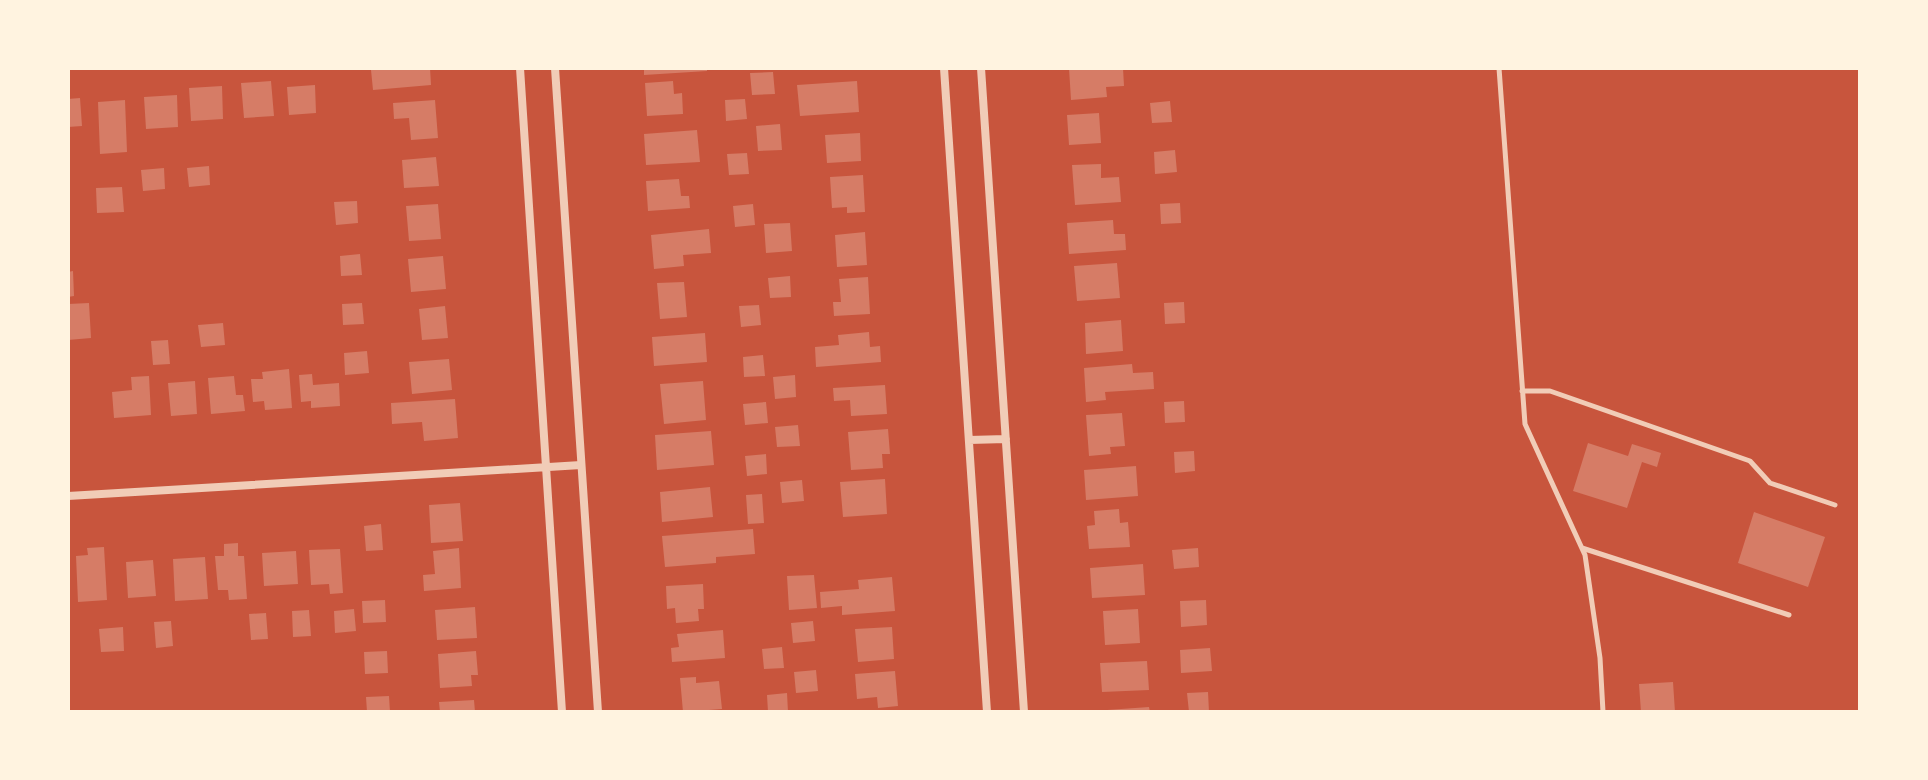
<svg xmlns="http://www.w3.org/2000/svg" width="1928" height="780" font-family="Lora,serif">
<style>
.building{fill:#d67c66}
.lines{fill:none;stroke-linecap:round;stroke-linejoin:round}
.service{stroke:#f1ccb7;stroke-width:5}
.minor{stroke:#f1ccb7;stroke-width:8}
</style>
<rect width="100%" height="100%" fill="#c8553d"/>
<!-- building -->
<path class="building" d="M397,68H430L431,85L373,90L371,70Z
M644,68H707V71L644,75Z
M1069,68H1123L1124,86L1106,87L1107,97L1071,100Z
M773,72L775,94L752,95L750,73Z
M271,81L274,116L244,118L241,83Z
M673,81L674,94L682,93L683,114L647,116L645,83Z
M857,81L859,112L800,116L797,85Z
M315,85L316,113L289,115L287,87Z
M222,86L223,119L191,121L189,88Z
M177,95L178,127L146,129L144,97Z
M80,98L82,126L68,127V99Z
M745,99L747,119L726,121L725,100Z
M125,100L127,152L100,154L98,102Z
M435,100L438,138L411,140L409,118L394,119L393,103Z
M1170,101L1172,122L1152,123L1150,103Z
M1099,113L1101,143L1069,145L1067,115Z
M780,124L782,150L758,151L756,126Z
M697,130L700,162L646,165L644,134Z
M860,133L861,161L827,163L825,135Z
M1175,150L1177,172L1155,174L1154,152Z
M747,153L749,174L729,175L727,154Z
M436,157L439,186L404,188L402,160Z
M1101,164V178L1119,177L1121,202L1075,205L1072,165Z
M209,166L210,185L189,187L187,168Z
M164,168L165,189L143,191L141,170Z
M863,175L865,212L847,213V207L832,208L830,177Z
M679,179L681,196H689L690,208L648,211L646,181Z
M122,187L124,212L97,213L96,188Z
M357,201L358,223L336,225L334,202Z
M1180,203L1181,223L1161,224L1160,204Z
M438,204L441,239L409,241L406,206Z
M753,204L755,225L735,227L733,206Z
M1113,220L1114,234H1125L1126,250L1069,254L1067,223Z
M790,223L792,251L766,253L764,224Z
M709,229L711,253L683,255L684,266L654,269L651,235Z
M865,232L867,265L837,267L835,235Z
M360,254L362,275L341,276L340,256Z
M443,256L446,289L411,292L408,259Z
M1117,263L1120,298L1077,301L1074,266Z
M73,271L74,296L68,297V272Z
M790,276L791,297L770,298L768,278Z
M868,277L870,314L834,316L833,302H841L839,279Z
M684,282L687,317L660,319L657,283Z
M1184,302L1185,323L1165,324L1164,303Z
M89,303L91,338L68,340V304Z
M362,303L364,324L343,325L342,304Z
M759,305L761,325L741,327L739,306Z
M445,306L448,338L422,340L419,309Z
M1121,320L1123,351L1086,354L1085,323Z
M223,323L225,345L201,347L198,325Z
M869,332L870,347L880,346L881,362L816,367L815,347L839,345L838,335Z
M705,333L707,362L654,366L652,337Z
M168,340L170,364L153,365L151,341Z
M367,351L369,373L345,375L344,353Z
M763,355L765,376L744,377L743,357Z
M449,359L452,390L412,394L409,362Z
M1132,364L1133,373L1153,372L1154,389L1105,392L1106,400L1086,402L1084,368Z
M289,369L292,408L265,410L264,401L253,402L251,379H263L262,372Z
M312,374L313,385L339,383L340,406L311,408V401L301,402L299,375Z
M795,375L796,397L775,399L773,377Z
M149,376L151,415L114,418L112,392L132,390L131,377Z
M234,376L236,395H243L245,411L211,414L208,378Z
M195,381L197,414L171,416L168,383Z
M703,381L706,420L664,424L660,384Z
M885,385L887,414L851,416L850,400L834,401L833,388Z
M455,399L458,438L424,441L422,422L392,424L391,403Z
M1184,401L1185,422L1165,423L1164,402Z
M766,402L768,423L745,425L743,404Z
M1122,413L1125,446L1110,447L1111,454L1089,456L1086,415Z
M798,425L800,446L777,447L775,427Z
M888,429L890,454H882L883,468L851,470L848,432Z
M711,431L714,465L657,470L655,435Z
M1588,443L1628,456L1632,444L1661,453L1657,467L1642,462L1627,508L1573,491Z
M1194,451L1195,471L1175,473L1174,452Z
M766,454L767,474L747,476L745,456Z
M1136,466L1138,496L1086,500L1084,470Z
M885,479L887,514L843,517L840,482Z
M802,480L804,501L782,503L780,482Z
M710,487L713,517L662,522L660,492Z
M762,494L764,523L748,524L746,495Z
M460,503L463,541L431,543L429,505Z
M1119,509L1120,523L1128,522L1130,547L1089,549L1087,526L1095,525L1094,511Z
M1754,512L1825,537L1808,587L1738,563Z
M381,524L383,550L366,551L364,526Z
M753,529L755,554L716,557V563L665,567L662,536Z
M238,543V556H244L247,599L229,600L228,590H218L215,556H224V544Z
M104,547L107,600L78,602L76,556L88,555L87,548Z
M459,548L461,588L424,591L423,575L435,574L433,551Z
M1198,548L1199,567L1174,569L1172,550Z
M340,549L343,593L330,594L329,584L311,585L309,550Z
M296,551L298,584L264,586L262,553Z
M205,557L208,599L175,601L173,559Z
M153,560L156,596L128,598L126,562Z
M1143,564L1145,595L1092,598L1090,568Z
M814,575L817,608L789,610L787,576Z
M892,577L895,611L842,615V606L821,608L820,592L859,589L858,580Z
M703,584L704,609H698L699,621L676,623L675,608L667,609L666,586Z
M385,600L386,622L363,623L362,601Z
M1206,600L1207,625L1181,627L1180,601Z
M475,607L477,638L437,640L435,610Z
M354,609L356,631L335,633L334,611Z
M1138,609L1140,643L1105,645L1103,611Z
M309,610L311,636L293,637L292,611Z
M266,613L268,639L251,640L249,614Z
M171,621L173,646L156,648L154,622Z
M813,621L815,641L793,643L791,623Z
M123,627L124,651L101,652L99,629Z
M892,627L894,659L858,662L855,629Z
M723,630L725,658L672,662L671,648L679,647L677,634Z
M782,647L784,668L764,669L762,649Z
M1210,648L1212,671L1181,673L1180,650Z
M387,651L388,673L365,674L364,652Z
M476,651L478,675H471L472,686L440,688L438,654Z
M1147,661L1149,690L1102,692L1100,663Z
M816,670L818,691L796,693L794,672Z
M895,671L898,706L878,708L877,697L857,699L855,674Z
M696,677V683L719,681L722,709L683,712L680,678Z
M1673,682L1675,712H1641L1639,684Z
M1208,692L1209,712H1189L1187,693Z
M787,693L788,712H768L767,695Z
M389,696L390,712H367L366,697Z
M474,700L475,712H440L439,702Z
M1149,707L1150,712H1107V710Z"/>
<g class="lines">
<!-- service -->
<path class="service" d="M1499,68L1525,424L1585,555L1600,658L1603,712
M1522,391H1550L1750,461L1770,483L1835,505
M1582,548L1789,615"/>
<!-- minor -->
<path class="minor" d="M520,68L562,712
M555,68L598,712
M944,68L987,712
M981,68L1024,712
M969,440L1006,439
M68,496L581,465"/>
</g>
<!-- border -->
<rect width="1928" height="780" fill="none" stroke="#fff3e0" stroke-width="140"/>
</svg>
